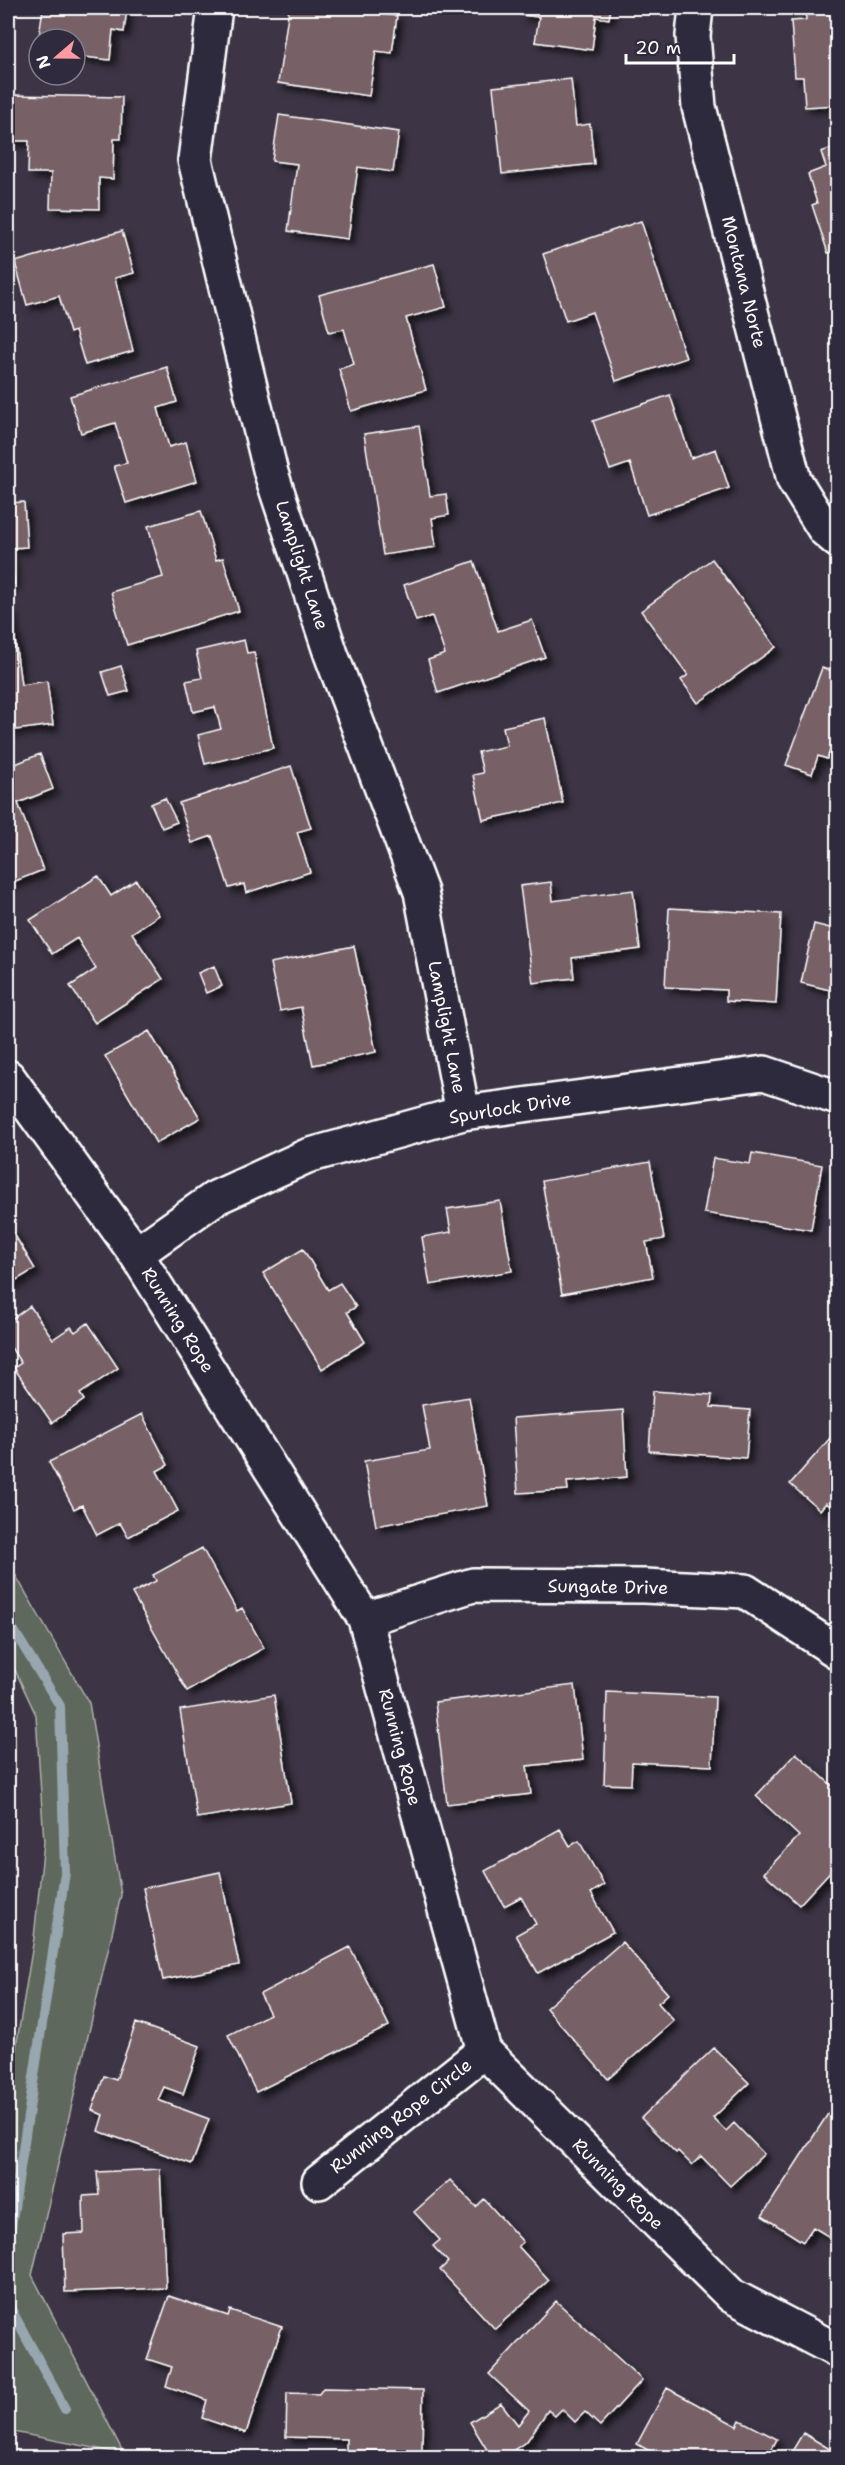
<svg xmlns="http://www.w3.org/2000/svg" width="845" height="2465" font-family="'Shantell Sans',sans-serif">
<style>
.green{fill:#5f675b;stroke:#afb3ad;stroke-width:1.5}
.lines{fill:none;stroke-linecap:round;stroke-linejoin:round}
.stream{stroke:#97a6af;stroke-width:10}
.building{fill:#776066;stroke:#fff;stroke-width:1.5;filter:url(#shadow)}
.minor-casing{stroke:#fff;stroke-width:38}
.minor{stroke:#2f2a3d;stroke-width:33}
.labels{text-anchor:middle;stroke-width:6;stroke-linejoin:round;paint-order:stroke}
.street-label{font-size:18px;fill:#fff;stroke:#2f2a3d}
</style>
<defs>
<filter id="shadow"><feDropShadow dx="5.5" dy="5.5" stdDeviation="3" flood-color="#0009"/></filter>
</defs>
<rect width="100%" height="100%" fill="#3d3545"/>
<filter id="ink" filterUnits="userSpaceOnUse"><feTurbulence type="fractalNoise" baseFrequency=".0167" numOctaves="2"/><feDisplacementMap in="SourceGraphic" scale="12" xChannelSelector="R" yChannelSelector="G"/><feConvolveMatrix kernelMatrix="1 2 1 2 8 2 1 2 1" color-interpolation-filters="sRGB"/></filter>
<g filter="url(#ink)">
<!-- green -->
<path class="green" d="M8,1562L89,1703L121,1895L32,2275L124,2454L8,2431V2096L34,1938L44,1842L36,1715L8,1655Z"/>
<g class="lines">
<!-- stream -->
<path class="stream" d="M8,1621L60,1706L65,1873L8,2247
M8,2304L65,2409"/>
</g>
<!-- building -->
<path class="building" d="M43,8H127L124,32L113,30L110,60L75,56V39H39L37,50Z
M289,8H383L382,14L397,16L392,53L376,51L369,96L278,83Z
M521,8H611L609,19L596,17L592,50L535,42L539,17L521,15Z
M805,8H838V105L805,107L803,77H795L791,21L806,20Z
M571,79L576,126L590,124L594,164L502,174L493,87Z
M10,95L122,97L121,139H114L113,179L99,178V209L50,208L51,173H28L29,141H9Z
M279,115L399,132L393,172L358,167L348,239L288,231L297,164L272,161Z
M838,146V261L834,251L828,253L812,205L817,203L808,174L826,167L821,152Z
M641,221L686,358L616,381L592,312L566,321L543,254Z
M122,231L134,273L115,278L133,351L85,365L75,331L70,333L59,296L27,305L15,262Z
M434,264L446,307L406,318L426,390L351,411L339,369L354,364L344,329L329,332L319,295Z
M167,367L177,402L158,408L169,447L186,442L197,481L126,503L114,466L127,463L115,423L81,433L70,396Z
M670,395L691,458L716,449L729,488L647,515L630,463L610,470L593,421Z
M419,426L430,496L446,494L449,515L432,518L436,547L383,555L364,434Z
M8,500V503L24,502L27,547L11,548L14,584L8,585Z
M201,511L216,560L223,558L239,611L127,645L111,592L163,577L148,526Z
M712,559L776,647L698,703L681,680L688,675L641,611Z
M474,561L498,631L532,620L545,657L438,693L428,660L445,654L432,616L416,621L404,585Z
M11,609L21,685L47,681L53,725L8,731V610Z
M244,640L247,653L254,652L273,748L205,764L198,735L221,729L215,707L193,712L186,681L202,678L196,651Z
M121,666L129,691L110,696L102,672Z
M822,668L838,673V740L834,739L827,759L818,756L812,774L786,765Z
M545,718L563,803L483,820L473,775L483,773L478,752L507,746L503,727Z
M40,754L53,789L18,803L43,870L8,884V767Z
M291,766L311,828L297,832L310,872L246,893L244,884L229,888L212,836L192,843L179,803Z
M165,798L177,822L162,828L151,804Z
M98,876L111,896L136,880L159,915L132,933L163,979L95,1023L70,986L96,969L77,938L52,954L30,920Z
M551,882L553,901L633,890L640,949L572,958L574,978L533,983L520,886Z
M669,908L781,914L776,1004L726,1001V990L665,987Z
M814,924L838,930V992L801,983Z
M354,946L376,1052L313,1065L301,1007L280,1011L270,963Z
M214,966L222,986L206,993L198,973Z
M149,1031L200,1118L156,1143L105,1056Z
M752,1153L822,1165L811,1230L704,1213L713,1158L750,1164Z
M650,1162L664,1239L646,1242L653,1277L562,1294L542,1181Z
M500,1201L512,1271L430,1285L422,1237L451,1232L447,1209Z
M8,1224L35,1269L8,1285Z
M303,1249L328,1290L340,1283L356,1307L347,1312L365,1342L322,1369L263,1273Z
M30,1306L53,1339L71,1327L75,1332L88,1323L118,1368L80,1394L84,1400L52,1423L14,1368L21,1363L8,1343V1322Z
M653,1391L712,1395L711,1407L750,1410L746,1458L649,1451Z
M469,1397L488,1506L376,1526L364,1461L430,1450L422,1405Z
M623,1410L627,1477L567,1482L568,1490L518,1493L513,1418Z
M142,1414L168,1465L157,1471L178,1511L128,1537L120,1523L97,1535L82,1505L74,1509L49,1462Z
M838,1429V1512L826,1503L820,1510L790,1484Z
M202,1548L237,1611L242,1608L264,1648L187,1691L132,1593L156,1581L153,1575Z
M575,1685L583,1760L527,1766L531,1794L447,1804L435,1702Z
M607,1692L715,1697L712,1766L632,1762L631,1785L604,1784Z
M274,1695L291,1803L197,1818L180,1710Z
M796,1753L838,1791V1863L799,1905L764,1873L799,1836L756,1796Z
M560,1829L570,1846L579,1841L604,1885L591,1893L613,1932L538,1973L516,1935L536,1924L521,1897L504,1906L485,1871Z
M220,1872L239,1965L163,1980L143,1888Z
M622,1942L668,1994L658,2003L674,2021L608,2079L546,2008Z
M350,1947L389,2026L256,2092L228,2035L270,2014L260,1994Z
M136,2023L200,2046L183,2094L164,2087L158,2100L209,2119L192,2164L98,2131L103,2115L92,2110L104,2076L116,2080Z
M714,2048L749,2083L713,2118L726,2131L734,2123L764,2154L730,2186L701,2156L692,2165L678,2151L676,2153L641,2118Z
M835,2103L838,2104V2242L813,2227L803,2242L762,2216Z
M160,2169L166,2288L65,2292L63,2234L84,2233L83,2196L99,2195L97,2172Z
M450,2180L476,2207L484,2199L523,2242L518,2246L549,2280L495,2329L440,2270L448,2262L433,2246L440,2240L414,2212Z
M169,2296L228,2316L230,2310L282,2327L246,2433L202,2418L207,2400L166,2386L172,2367L147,2359Z
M556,2301L642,2380L600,2426L585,2412L575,2422L562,2409L555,2416L548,2410L527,2441L502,2458H492L470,2422L501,2403L518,2425L529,2411L489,2374Z
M323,2388L423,2390L422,2451L346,2450V2439L286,2437L287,2393L319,2394Z
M667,2388L737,2426L740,2420L777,2439L767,2458H662L637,2444Z
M803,2433L838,2454V2458H788Z"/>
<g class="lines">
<defs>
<path id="minor" d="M215,8L195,160L271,473L331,654L421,892L463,1113
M696,8L693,36L699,107L794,480L825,530L838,541
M8,1077L136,1254L365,1619L484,2051L732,2296L838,2351
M136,1254L215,1198L307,1156L463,1113L764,1073L838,1098
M365,1619L473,1585L644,1586L745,1591L838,1652
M319,2182L484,2051"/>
</defs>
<!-- minor casing -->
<use href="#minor" class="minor-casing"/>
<!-- minor -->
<use href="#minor" class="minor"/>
</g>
</g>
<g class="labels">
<!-- street labels -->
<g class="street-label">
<text transform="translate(744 282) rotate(76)" y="6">Montana Norte</text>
<text transform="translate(302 565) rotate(72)" y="6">Lamplight Lane</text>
<text transform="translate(447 1027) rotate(79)" y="6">Lamplight Lane</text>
<text transform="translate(510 1108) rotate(-9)" y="6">Spurlock Drive</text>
<text transform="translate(178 1320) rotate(58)" y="6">Running Rope</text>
<text transform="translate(608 1587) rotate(1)" y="6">Sungate Drive</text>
<text transform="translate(400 1747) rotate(75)" y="6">Running Rope</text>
<text transform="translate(401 2116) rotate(-38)" y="6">Running Rope Circle</text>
<text transform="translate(618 2184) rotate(45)" y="6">Running Rope</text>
</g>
</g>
<!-- margin -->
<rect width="845" height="2465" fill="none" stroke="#2f2a3d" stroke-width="30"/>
<rect x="15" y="15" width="815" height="2435" fill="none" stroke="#fff" stroke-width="2" filter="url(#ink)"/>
<!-- north arrow -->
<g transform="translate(57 57) rotate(250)"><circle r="28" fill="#2f2a3d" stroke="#827f8b" stroke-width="1.5"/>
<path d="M0-4.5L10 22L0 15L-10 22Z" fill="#ff9aa2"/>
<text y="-9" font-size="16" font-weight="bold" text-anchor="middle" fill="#ffffff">N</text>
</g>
<!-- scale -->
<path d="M626 54v9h108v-9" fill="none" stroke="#ffffff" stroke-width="3"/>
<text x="635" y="54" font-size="18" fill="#ffffff" stroke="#2f2a3d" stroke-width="4.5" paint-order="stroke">20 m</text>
</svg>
